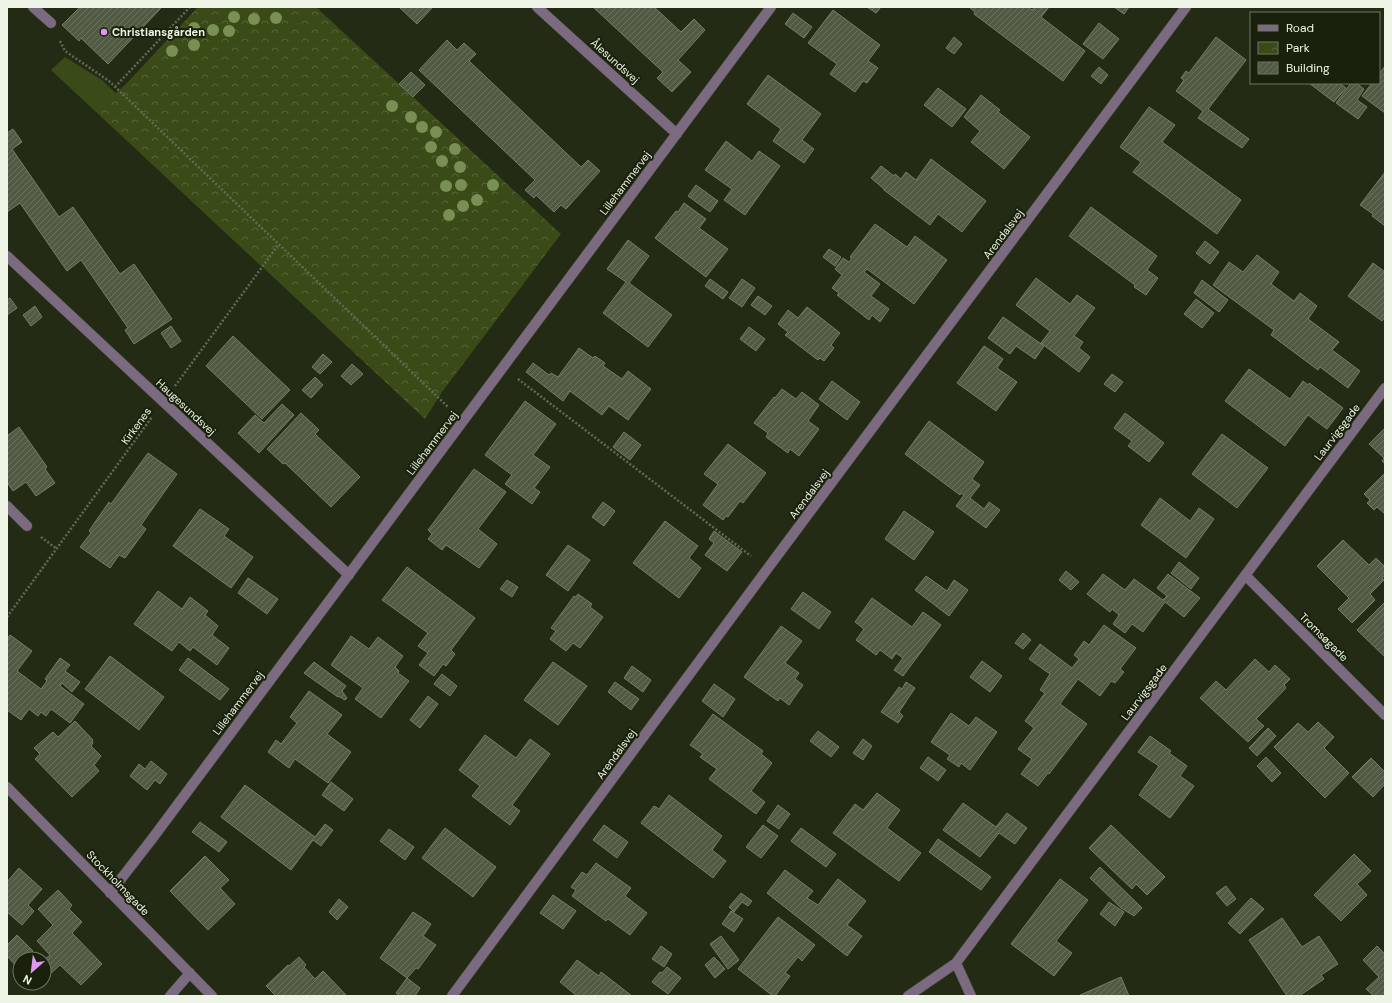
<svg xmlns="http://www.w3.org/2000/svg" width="1392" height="1003" font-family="'DM Sans',sans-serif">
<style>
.grass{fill:#3a4b18}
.park{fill:url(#park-crowns)}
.building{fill:url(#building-hatch);stroke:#747e65}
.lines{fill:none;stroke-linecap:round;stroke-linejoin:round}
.lane-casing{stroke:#3f4732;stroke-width:11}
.street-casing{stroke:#3f4732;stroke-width:11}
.path{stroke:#626a56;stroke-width:2.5;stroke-dasharray:2 2;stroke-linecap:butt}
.lane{stroke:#7b6a80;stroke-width:10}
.street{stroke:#7b6a80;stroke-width:10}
.tree{fill:#798f54}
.poi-dot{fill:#df98f2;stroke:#19210c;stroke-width:1.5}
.labels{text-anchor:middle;stroke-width:4;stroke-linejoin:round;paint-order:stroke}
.poi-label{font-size:11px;font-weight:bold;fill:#eef4e6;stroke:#19210c;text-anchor:start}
.street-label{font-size:11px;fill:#eef4e6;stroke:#19210c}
</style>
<defs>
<pattern id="park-crowns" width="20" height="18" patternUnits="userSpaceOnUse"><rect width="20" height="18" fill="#3a4b18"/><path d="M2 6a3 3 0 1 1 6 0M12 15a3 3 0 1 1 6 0" fill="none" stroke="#57663a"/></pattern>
<pattern id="building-hatch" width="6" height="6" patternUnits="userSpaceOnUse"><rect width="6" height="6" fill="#515a43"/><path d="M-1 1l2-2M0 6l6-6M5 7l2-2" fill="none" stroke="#6a725e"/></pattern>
</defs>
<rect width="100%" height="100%" fill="#232b15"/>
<!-- grass -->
<path class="grass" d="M65,57L102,80L273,244L260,265L51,70Z"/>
<!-- park -->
<path class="park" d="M198,7H316L561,234L442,392L425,419L96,111L126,84Z"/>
<!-- building -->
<path class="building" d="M80,7H162L108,64L81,38L79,41L62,25Z
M399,7H433L417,24Z
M593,7H654L681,32L694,19L705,30L678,60L691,72L672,92L657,78L663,72Z
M867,7H881L876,13Z
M971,7H1028L1032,10L1035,7H1049L1041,17L1085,51L1063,81L974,14L975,12L970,8Z
M1114,7H1129L1124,14Z
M833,10L880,45L868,61L878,68L867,83L863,81L855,92L830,74L837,64L808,43Z
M793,13L812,27L804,38L785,24Z
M1099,23L1119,39L1103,59L1083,44Z
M954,37L962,44L954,54L946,48Z
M1216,37L1246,60L1208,109L1249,139L1242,148L1198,118L1203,111L1176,91L1184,80L1181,78L1186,71L1189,73Z
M447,40L457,50L464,43L476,54L469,61L581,167L588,160L600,171L566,209L561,205L554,212L536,195L534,198L525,190L535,180L419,70Z
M1385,66V113L1362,96L1372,83H1379V74Z
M1099,67L1108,75L1101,84L1091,76Z
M411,72L425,85L413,97L399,84Z
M768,75L821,114L802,140L814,149L804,163L773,141L781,129L747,104Z
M1309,83H1339L1346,88L1334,102Z
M1351,83H1356L1364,89L1357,100L1367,107L1358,119L1336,103Z
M938,88L966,109L952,127L924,105Z
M981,95L1000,110L998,112L1030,137L1004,169L971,142L980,131L964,117Z
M1149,107L1175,125L1162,142L1241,200L1217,234L1133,172L1141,162L1120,147Z
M13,129L22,142L12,149L59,217L73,207L120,274L134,264L172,319L134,344L125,330L128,328L81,260L67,271L20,203L7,212V133Z
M726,141L752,161L759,151L780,166L745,215L724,200L732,189L705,170Z
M931,159L986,201L962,232L938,214L930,225L884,190V189L871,178L881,166L894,176L895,174L901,179L906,172L916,180Z
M1385,172V226L1372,216L1373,214L1360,205Z
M696,185L718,201L710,212L688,196Z
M684,203L706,219L699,228L728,249L706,277L655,238L676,211L678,212Z
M1091,207L1157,256L1147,270L1158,278L1146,295L1134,287L1135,285L1069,236Z
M875,224L907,247L915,236L947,260L914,304L867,269L864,272L880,284L871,296L889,309L880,322L872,315L869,320L837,295L839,293L832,288L842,275L835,269L843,258L849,262L852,258L850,257Z
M628,240L649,256L629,283L672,315L648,347L603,313L626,282L607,269Z
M1205,241L1219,252L1210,264L1196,253Z
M829,249L841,257L835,266L823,257Z
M1257,255L1279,272L1271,284L1294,301L1300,293L1317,306L1308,319L1339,342L1332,350L1360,371L1348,388L1320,367L1318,370L1271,335L1274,330L1213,285L1229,262L1243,272Z
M1373,263L1385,272V317L1382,321L1348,296Z
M1036,278L1070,304L1077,295L1095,308L1074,336L1083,342L1079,348L1090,357L1079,372L1041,343L1050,331L1016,305Z
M710,279L728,292L723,299L705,286Z
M742,279L755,288L742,307L729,298Z
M1202,280L1228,300L1219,312L1194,293Z
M758,296L772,306L765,315L751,305Z
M10,298L17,308L7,315V300Z
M1196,299L1214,313L1202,328L1184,314Z
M35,306L42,317L31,326L23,315Z
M807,307L840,333L831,345L834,348L824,361L820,358L818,360L785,335L788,332L778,324L788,310L798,318Z
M1003,317L1044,346L1035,359L1016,346L1010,354L988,338Z
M171,326L181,341L171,348L161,333Z
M749,327L765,339L756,351L740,339Z
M233,336L290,390L262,419L206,366Z
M984,346L1003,359L997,368L1017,382L996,411L957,383Z
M579,348L593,358L595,356L605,363L603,366L622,379L628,371L651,389L628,420L609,406L602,415L570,391L563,401L526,372L533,363L549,375L551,373L558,377Z
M323,354L332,362L320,374L312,367Z
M352,364L363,374L351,385L341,376Z
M1249,369L1290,399L1303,381L1308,385L1309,383L1343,408L1327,429L1308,415L1285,446L1225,401Z
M1112,374L1123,382L1115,392L1104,384Z
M315,377L323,385L311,398L302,390Z
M832,381L860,402L847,420L819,399Z
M782,389L796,399L802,392L819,405L808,421L819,429L799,456L790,449L788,453L766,437L768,433L754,423L774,397L775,398Z
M525,401L556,424L533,455L550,467L534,488L540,492L532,504L505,484L512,475L485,455Z
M282,404L294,415L259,453L238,433L255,415L264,423Z
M301,413L319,430L315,434L360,477L331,507L285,463L283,464L267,449Z
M1125,413L1164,443L1149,462L1128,446L1132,441L1114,428Z
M929,421L984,462L972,479L980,485L970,498L984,509L989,502L1000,510L986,528L956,506L964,495L961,493L960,495L905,454Z
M19,427L47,467L45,469L55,483L36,496L26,482L13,491L7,482V436Z
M1385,428V464L1382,461L1384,458L1369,444Z
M624,432L641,445L630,460L613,447Z
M1222,434L1268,468L1237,508L1192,474Z
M728,444L766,473L743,503L740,501L728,517L726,516L723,520L703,505L718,484L704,474Z
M148,453L177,474L141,525L146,529L125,558L119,555L110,568L80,547L91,533L89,531L109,502L111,504Z
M474,469L506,492L478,529L497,544L479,568L446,545L442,550L428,539L432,534L428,530Z
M1385,473V514L1377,507L1374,510L1367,503L1370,500L1364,494Z
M1160,498L1190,521L1199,508L1214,519L1186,558L1141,525Z
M603,502L615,511L604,526L592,517Z
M200,509L229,529L224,536L253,557L231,588L173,546Z
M904,511L934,532L914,560L885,539Z
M665,521L698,546L689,558L701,568L679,598L633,563Z
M714,531L742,552L727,571L705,555L714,543L709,539Z
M1343,540L1369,565L1376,558L1385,567V575L1382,578L1384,580L1370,594L1375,600L1352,623L1338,609L1349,598L1317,566Z
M568,545L590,560L568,591L546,575Z
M1179,562L1199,578L1191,589L1171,573Z
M407,567L475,618L451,650L455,654L446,666L443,664L434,676L419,665L428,653L418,646L428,633L382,600Z
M1066,571L1079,582L1071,590L1059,580Z
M1103,574L1125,590L1134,579L1163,600L1167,596L1157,588L1168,574L1200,598L1184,617L1165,602L1143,632L1132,624L1125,633L1113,624L1119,615L1112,609L1110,612L1087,594Z
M926,576L947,591L954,580L968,590L949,616L915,590Z
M248,578L278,599L267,614L238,593Z
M507,580L518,587L512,597L500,589Z
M158,591L182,609L190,597L208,611L205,615L218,626L212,635L229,648L217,665L193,647L190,651L179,642L172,651L134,624Z
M803,592L831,612L819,629L791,609Z
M578,594L592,604L590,607L603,617L580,648L573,643L566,651L550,639L556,631L551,628L574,596L576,597Z
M872,598L912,627L923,612L941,625L903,676L894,670L903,658L896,653L892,659L880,650L876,655L856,640L864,629L855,622Z
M1385,602V657L1357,630Z
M1104,625L1136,648L1120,669L1124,672L1115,683L1111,681L1100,696L1078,679L1060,704L1087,724L1049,774L1048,773L1038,786L1021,774L1032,759L1018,749L1034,728L1025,721L1045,693L1040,690L1050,674L1029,659L1040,644L1072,668L1079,659L1074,655L1084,641L1089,645Z
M781,626L802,641L785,663L799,673L795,679L803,685L789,705L780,698L778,701L744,677Z
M1023,633L1031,640L1023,649L1015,643Z
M10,635L32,651L17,671L41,689L47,681L45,679L60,658L70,665L65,671L80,682L72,692L62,683L60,686L84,704L70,723L51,709L46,716L41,712L38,716L29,709L21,720L7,710V639Z
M351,636L369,649L378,637L403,656L395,667L399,671L398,673L409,681L381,718L355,699L363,688L331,665Z
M110,656L164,697L139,730L85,689Z
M188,658L229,689L220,700L179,670Z
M1255,659L1269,672L1275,665L1290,679L1284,685L1286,688L1256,719L1264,726L1248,742L1200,698L1216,681L1226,690Z
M982,661L1002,676L990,692L970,677Z
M314,662L346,686L342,691L347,698L345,700L338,696V697L304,673Z
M553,662L587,686L558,725L524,700Z
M632,666L651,680L643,692L624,678Z
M442,674L457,686L450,696L434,684Z
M615,682L639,699L631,710L608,692Z
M906,682L915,688L899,712L903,716L898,723L881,712L899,687L902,689Z
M714,684L735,699L723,717L702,701Z
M309,691L342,715L327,734L351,752L328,783L295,759L289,768L268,752L276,740L281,744L297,723L290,717Z
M428,696L438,704L420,728L410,720Z
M951,713L969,726L976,717L997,732L970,770L961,763L959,767L947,759L950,755L931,742Z
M713,714L763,751L761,754L772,763L751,791L765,802L756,814L709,779L717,769L700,757L703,754L690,745Z
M75,721L93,740L92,741L93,743L91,746L101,756L94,765L99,771L72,797L35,759L40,754L34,748L53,732L58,737Z
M1318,722L1334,737L1324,748L1349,773L1325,798L1274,747L1298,723L1308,732Z
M1268,728L1276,736L1257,756L1249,748Z
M818,731L839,747L831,757L810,741Z
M485,735L516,758L530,739L550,754L512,805L520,811L510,825L472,796L480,786L459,770Z
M1150,736L1171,751L1169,753L1187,766L1180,776L1194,786L1170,818L1139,795L1159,766L1138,752Z
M863,739L872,746L863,760L853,753Z
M928,757L946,770L938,781L920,768Z
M1266,757L1281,773L1272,782L1257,766Z
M1371,758L1385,772V784L1373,797L1352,777Z
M151,761L167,774L160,784L155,780L147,790L130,776L139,764L145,769Z
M331,782L353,799L344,811L322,795Z
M245,785L315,837L325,824L333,830L321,846L313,840L291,870L221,817Z
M877,793L900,810L887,828L921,853L899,881L833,833L855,804L863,810Z
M669,795L722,836L712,850L726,861L713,878L641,823L654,806L659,809Z
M963,803L996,827L1007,813L1027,828L1015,844L999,833L980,857L943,830Z
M778,805L790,814L779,829L767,821Z
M200,822L227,842L219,852L192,832Z
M604,825L628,842L617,858L593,840Z
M763,825L778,836L761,858L746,847Z
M1111,825L1165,877L1147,895L1136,884L1132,889L1089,848Z
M445,828L496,867L473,897L422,858Z
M801,828L836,854L826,867L791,841Z
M389,829L414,847L405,860L380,841Z
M938,839L991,877L981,890L929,852Z
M1354,854L1371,871L1357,884L1367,895L1341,921L1314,895Z
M205,856L229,880L220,888L235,904L208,930L170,891Z
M596,863L631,888L625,896L647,913L630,935L608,919L606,921L572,896L576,890L571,887L582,872L587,875Z
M1100,867L1142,908L1134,916L1121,908L1090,878Z
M19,868L42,889L28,905L34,911L22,925L7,912V882Z
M785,870L813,891L807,898L818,905L838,879L866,901L847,925L862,936L847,956L767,893Z
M1060,879L1088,900L1056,941L1072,953L1054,976L1011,944Z
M1226,886L1236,899L1227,906L1216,893Z
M58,890L72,905L69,909L82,922L72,933L102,964L81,985L60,965L50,974L44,968V960L50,955L37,941L53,925L38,909Z
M741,893L752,901L748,906L742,902L734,912L729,907Z
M553,895L576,911L563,929L540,913Z
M1251,898L1264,909L1240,934L1228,923Z
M339,899L348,907L337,920L329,912Z
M1109,902L1124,912L1115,926L1100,914Z
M731,911L743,919L734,932L722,924Z
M413,912L431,924L423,936L436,945L418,969L416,968L407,978L380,958Z
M778,917L815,945L802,961L798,957L785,973L790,976L775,996H773L738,969Z
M1282,918L1302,947L1319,936L1338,964L1321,975L1324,979L1299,996H1287L1249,940Z
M17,935L33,951L25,959H20V964L17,967L7,956V945Z
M721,936L739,960L728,969L710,944Z
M661,946L672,954L664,967L652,959Z
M1377,946L1384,953L1385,952V996H1374L1366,989L1379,977L1363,960Z
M299,957L306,965L304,967L315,979L323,971L347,996H274L275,995L266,986L288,965L289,966Z
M714,957L725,969L715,978L705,965Z
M577,960L599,976L601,972L632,996H577L560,982Z
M667,967L681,978L668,994L652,982L660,972L662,973Z
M1121,977L1129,996H1078Z
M407,978L420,988L415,996H400L396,993Z"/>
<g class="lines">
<defs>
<path id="lane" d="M33,7L51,23"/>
<path id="street" d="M537,7L677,134
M7,256L349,575
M7,506L27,526
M1246,576L1385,715
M7,787L212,996
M110,893L152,839L771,7
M956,963L971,996
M170,996L190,973
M452,996L768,568L1186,7
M908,996L956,963L1385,388"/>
</defs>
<!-- lane casing -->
<use href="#lane" class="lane-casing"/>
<!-- street casing -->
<use href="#street" class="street-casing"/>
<!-- path -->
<path class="path" d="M60,41L65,51L109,81L448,407
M115,87L190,7
M518,379L751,556
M175,386L279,244
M41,537L57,549
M7,617L152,417"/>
<!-- lane -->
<use href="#lane" class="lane"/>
<!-- street -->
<use href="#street" class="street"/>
</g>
<!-- trees -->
<g class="tree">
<circle cx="234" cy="17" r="6"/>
<circle cx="276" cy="18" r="6"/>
<circle cx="254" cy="19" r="6"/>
<circle cx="194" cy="28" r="6"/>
<circle cx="213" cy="30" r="6"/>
<circle cx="229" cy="31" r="6"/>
<circle cx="194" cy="45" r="6"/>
<circle cx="172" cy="51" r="6"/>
<circle cx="392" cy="106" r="6"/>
<circle cx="411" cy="117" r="6"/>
<circle cx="422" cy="127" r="6"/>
<circle cx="436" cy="132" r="6"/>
<circle cx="431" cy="147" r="6"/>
<circle cx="455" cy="149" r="6"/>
<circle cx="442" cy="161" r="6"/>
<circle cx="460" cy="167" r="6"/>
<circle cx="461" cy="185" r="6"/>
<circle cx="493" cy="185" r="6"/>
<circle cx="446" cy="186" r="6"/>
<circle cx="477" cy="200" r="6"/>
<circle cx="463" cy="206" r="6"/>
<circle cx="449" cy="215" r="6"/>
</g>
<!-- markers -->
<circle class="poi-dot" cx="104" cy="32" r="4"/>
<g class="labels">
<!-- poi labels -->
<g class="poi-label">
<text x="112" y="36">Christiansgården</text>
</g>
<!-- street labels -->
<g class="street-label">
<text transform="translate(615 61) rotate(42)" y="4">Ålesundsvej</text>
<text transform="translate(625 183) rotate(-53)" y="4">Lillehammervej</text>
<text transform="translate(1003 234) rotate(-53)" y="4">Arendalsvej</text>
<text transform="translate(186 407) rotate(43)" y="4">Haugesundsvej</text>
<text transform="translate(136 426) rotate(-54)" y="4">Kirkenes</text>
<text transform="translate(1337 432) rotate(-53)" y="4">Laurvigsgade</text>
<text transform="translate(432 443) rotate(-53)" y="4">Lillehammervej</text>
<text transform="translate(809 494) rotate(-53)" y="4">Arendalsvej</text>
<text transform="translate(1324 637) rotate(45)" y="4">Tromsøgade</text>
<text transform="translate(1144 692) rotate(-53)" y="4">Laurvigsgade</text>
<text transform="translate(238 703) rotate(-53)" y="4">Lillehammervej</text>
<text transform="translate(616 754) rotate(-54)" y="4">Arendalsvej</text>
<text transform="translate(118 883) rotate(46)" y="4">Stockholmsgade</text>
</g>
</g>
<!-- border -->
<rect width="1392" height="1003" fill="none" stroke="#eef4e6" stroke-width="16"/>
<!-- legend -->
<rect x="1250" y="12" width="130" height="72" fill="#19210c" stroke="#6e7563"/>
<rect x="1258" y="25" width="20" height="6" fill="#7b6a80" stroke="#6e7563"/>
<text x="1286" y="32" font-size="12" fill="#eef4e6">Road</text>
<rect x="1258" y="42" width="20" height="12" fill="url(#park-crowns)" stroke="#6e7563"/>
<text x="1286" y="52" font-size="12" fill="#eef4e6">Park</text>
<rect x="1258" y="62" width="20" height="12" fill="url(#building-hatch)" stroke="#6e7563"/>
<text x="1286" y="72" font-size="12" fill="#eef4e6">Building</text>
<!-- north arrow -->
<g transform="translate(32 971) rotate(208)"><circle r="19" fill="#19210c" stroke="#6e7563"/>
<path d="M0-3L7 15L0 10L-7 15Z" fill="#df98f2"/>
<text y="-6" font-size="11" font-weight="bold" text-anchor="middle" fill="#eef4e6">N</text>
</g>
</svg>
